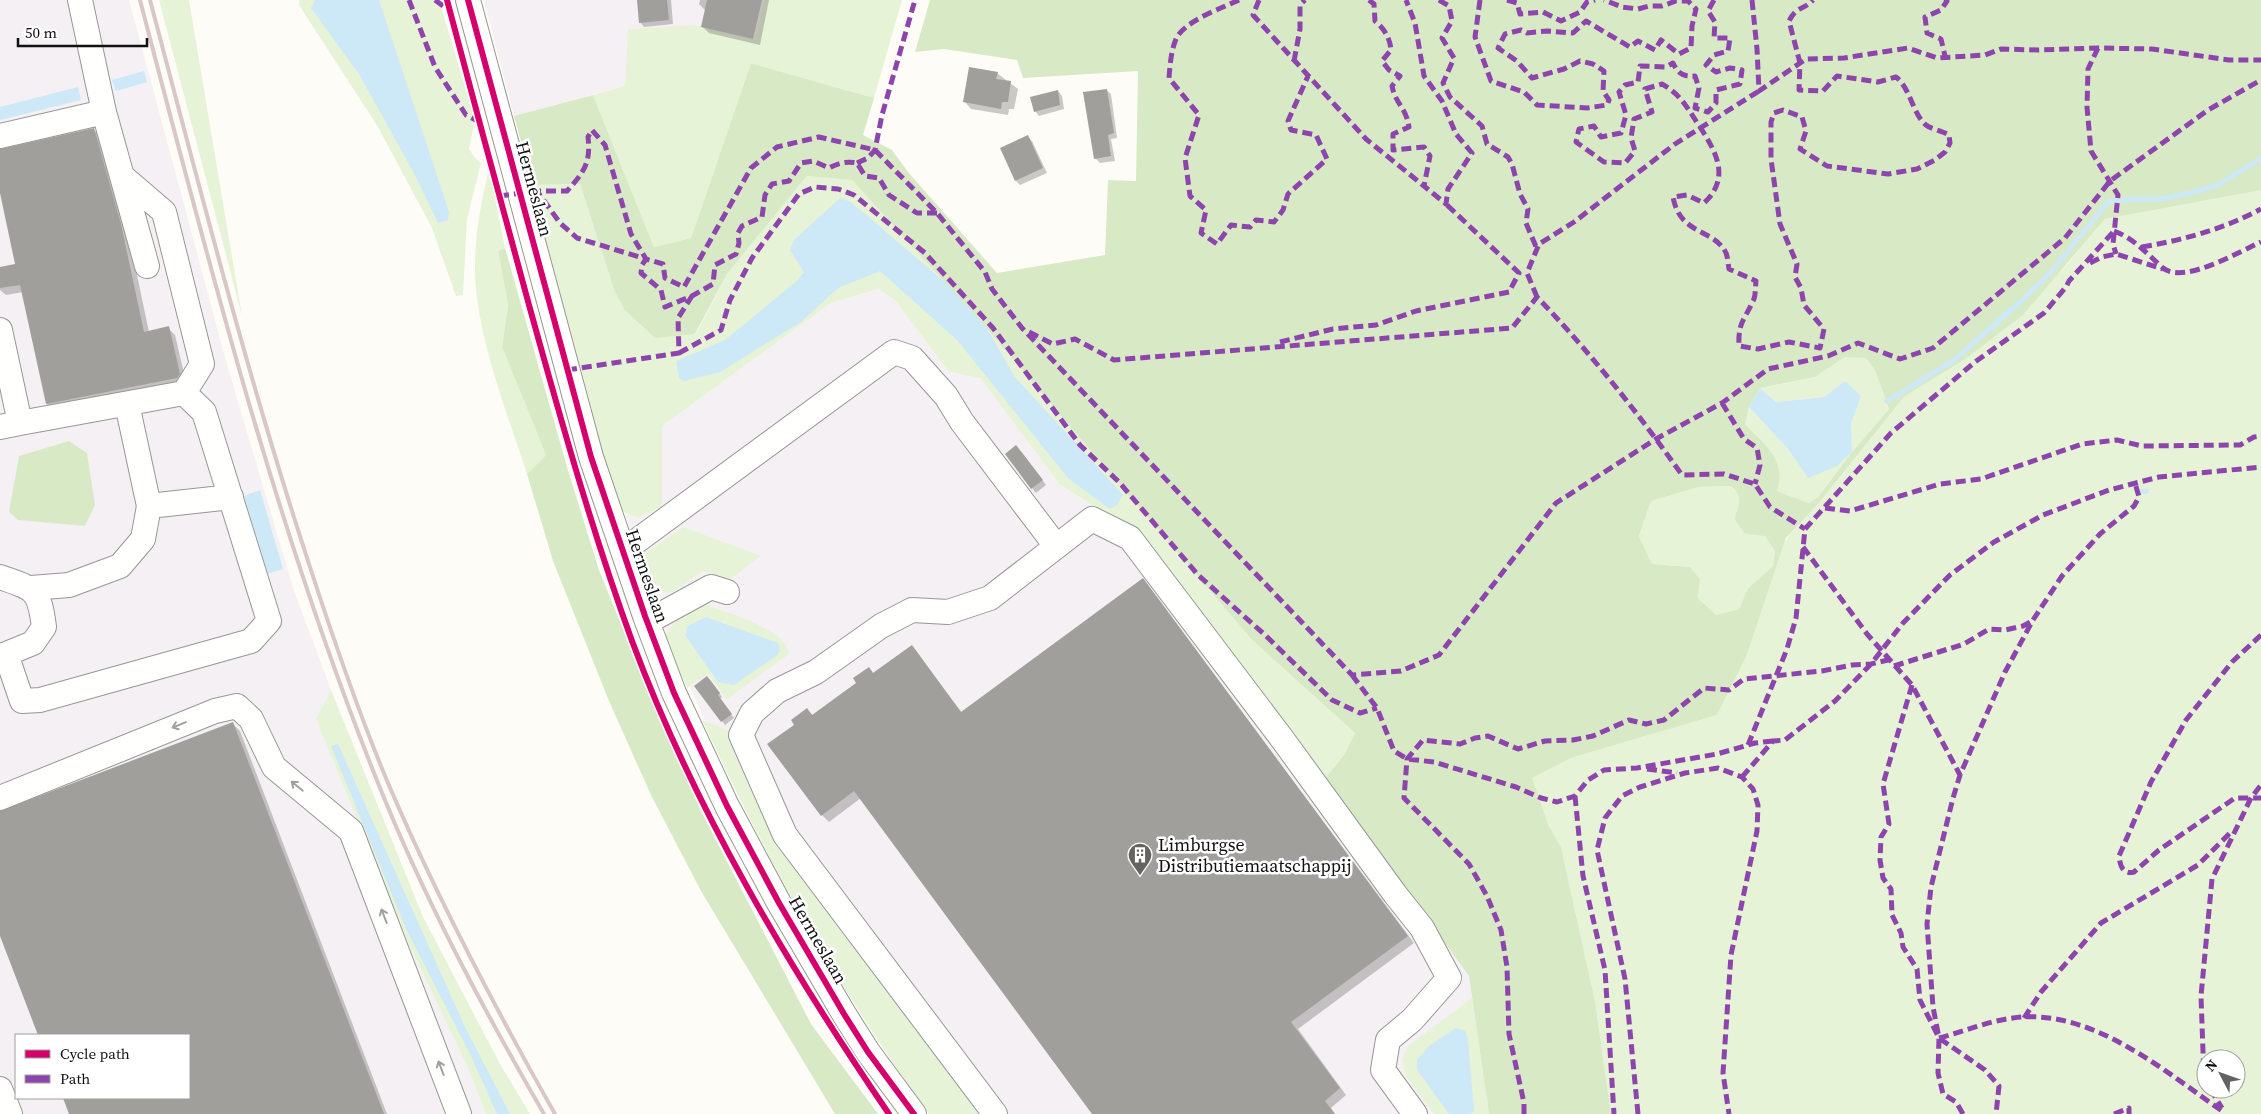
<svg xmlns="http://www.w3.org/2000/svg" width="2261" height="1114" font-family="'Source Serif 4',serif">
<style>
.industrial{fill:#f5f0f3;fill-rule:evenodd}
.green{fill:#e7f3d7;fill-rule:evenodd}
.forest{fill:#d8eac5;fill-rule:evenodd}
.water{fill:#cde8f7}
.shadow{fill:#0003}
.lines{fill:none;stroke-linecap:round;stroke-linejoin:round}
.stream{stroke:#cde8f7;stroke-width:5}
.building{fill:#a19f9c}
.minor-casing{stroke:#979795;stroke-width:26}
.minor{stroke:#fffffe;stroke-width:24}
.rail{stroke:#d9c6c7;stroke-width:4}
.quiet{stroke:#8e44ad;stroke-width:5;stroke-dasharray:10 5;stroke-linecap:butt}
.cycleway-casing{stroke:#fff;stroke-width:9}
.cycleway{stroke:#d6006c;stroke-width:6}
.oneway{stroke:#a0a09f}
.labels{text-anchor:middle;stroke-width:5;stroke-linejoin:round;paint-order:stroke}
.street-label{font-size:18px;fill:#111;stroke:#fff}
.poi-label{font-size:18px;fill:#111;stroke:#fff;text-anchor:start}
</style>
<rect width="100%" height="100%" fill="#fdfcf7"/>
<!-- industrial -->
<path class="industrial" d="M0,0H129L226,361L294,591L331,690L316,719L403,932L467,1066L486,1114H0ZM16,1035H189V1098H16Z
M484,0H764L755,39L696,25L625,86L514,116Z
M878,289L895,300L948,371L981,379L1060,485L1143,536L1325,778L1469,976L1489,1114H964L802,888L704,719L652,600L625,513L639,518L662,506V426L831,303Z"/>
<!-- green -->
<path class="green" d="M159,0H189L242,316Z
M299,0H439L475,120L469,149L476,159L481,163L467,219L463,295L456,296L432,228L378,127L299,5Z
M764,0H902L874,98L751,63L691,238L654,247L593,95L625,86L628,29L696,25L755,39Z
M489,168L505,248L498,251L508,305L502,347L546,455L527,474C507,412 474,330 475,265C475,232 482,200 489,168Z
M807,176L852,180L988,330L1252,640L1355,733L1344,755L1325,778L1143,536L1060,485L981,379L948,371L895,300L878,289L831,303L662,426V506L639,518L625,513L614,498L584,379L532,197L533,185L580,184L614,290L696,334L727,274Z
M2258,189L2261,190V1114H1611L1595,1001L1561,847L1548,824L1531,778L1571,758L1717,715L1747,655L1784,544L1790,534L1819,503L1904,397L1964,360L2063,269L2105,219ZM2206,1059H2236V1089H2206Z
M1845,357H1866L1875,369L1889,409L1852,452L1818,497L1809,503L1777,491L1745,424L1749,407L1788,449L1808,478L1852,452L1851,424L1860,396L1845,381L1824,397L1776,402L1760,388L1815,377Z
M1731,486C1743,496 1739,505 1734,519L1745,534L1765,535L1775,551L1773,566L1748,588L1739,609L1716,615L1698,598L1700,579L1690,567L1652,564L1639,536L1651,501L1699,487Z
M683,527L761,556L729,580L703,571L673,592L652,593L641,582L636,567L647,552Z
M704,604C726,613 786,628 789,654L727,699L708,674L687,688L664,637L677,619Z
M331,690L423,917L500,1064L530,1114H486L467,1066L403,932L316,719Z
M702,720L730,731L729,742L760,810L783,847L979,1114H929C839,991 766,858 702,720Z
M1472,998L1489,1114H1434L1406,1077L1402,1060L1408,1046Z"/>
<!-- forest -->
<path class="forest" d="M930,0H2261V190L2105,219L2023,315L1964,360L1904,397L1819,503L1786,538L1747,655L1717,715L1571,758L1532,778L1548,824L1561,847L1595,1001L1611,1114H1489L1469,976L1325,778L1344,755L1355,733L1252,640L988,330L852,180L807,176L727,274L695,334L655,338L624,309L614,290L580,184L533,185L514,116L593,95L654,247L691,238L751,63L874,98L863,135L892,150L908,172L997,273L1105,255L1108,180L1136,181L1138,71L1023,78L1017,60L944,49L915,52ZM1845,357L1866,358L1875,370L1889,409L1852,452L1818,497L1809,503L1777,491C1787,460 1765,445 1745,424L1749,407L1760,388L1815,377ZM1731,486C1743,496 1739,505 1734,519L1745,534L1765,536L1775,551L1773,566L1748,588L1739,609L1716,615L1698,598L1700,579L1690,567L1652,564L1639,536L1651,501L1699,487Z
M505,248L567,467L599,570L646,686L700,809L811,1024L878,1114H835L832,1109L701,891L651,795L609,701L553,561L527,474L546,455L502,347L508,305L498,251Z
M69,441L87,453L95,505L85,526L18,520L9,512L19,456Z"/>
<!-- water -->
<path class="water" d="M315,0H379L449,212L448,220L438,223L415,175L359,74L311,8Z
M144,71L147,82L116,91L112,80Z
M78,87L81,100L0,120V107Z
M840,198L851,202L947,284L988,330L1014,376L1123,495L1117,505L1110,509L1107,507L1068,478L957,340L880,271L838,288L801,322L720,372L684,381L679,378L676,361L725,340L798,280L804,272L790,250L794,240Z
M1845,381L1861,396L1851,424L1852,452L1837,466L1808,478L1788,449L1749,407L1760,388L1776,402L1824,397Z
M260,490L283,569L267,574L244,496Z
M706,617L778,643L780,651L776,656L734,685L718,682L685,635L688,626Z
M338,744L465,1027L510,1114H497L470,1054L406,929L331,746Z
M1456,1028L1465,1031L1468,1040L1474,1111L1471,1114H1449L1417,1070V1060L1429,1046Z"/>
<!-- shadow -->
<path class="shadow" d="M638,0H671L673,24L644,27L640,22Z
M700,0H769L760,45L709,33L702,26L706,11L699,4Z
M997,73L1018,89L1014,109H1009L1008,115L971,109L964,101Z
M1106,90L1111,94L1117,138L1111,139L1115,161L1100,163L1095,158Z
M1058,91L1062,96L1064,109L1039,116L1035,111Z
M94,130L101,137L128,232L149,332L168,328L175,335L186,382L54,411L47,404L23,292L6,295L0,290V269L17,265L0,187V151Z
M1028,137L1032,141L1047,173L1020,185L1016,181Z
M1021,451L1046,485L1036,493L1032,488Z
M1143,580L1414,943L1298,1029L1346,1095L1331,1108L1335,1114H1093L861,798L829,822L822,815L796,726L807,709L813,716L911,646L962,713Z
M711,681L722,697L720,699L734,718L725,725L696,686Z
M233,724L240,731L387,1114H70L64,1098H189V1035H40L0,932V813Z"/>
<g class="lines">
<!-- stream -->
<path class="stream" d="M1887,401L1953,361L2020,302L2050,273L2108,202L2134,199H2161L2190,193L2218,185L2261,158
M2140,492L2147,491"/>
</g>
<!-- building -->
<path class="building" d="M637,0H667L669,20L639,23Z
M707,0H762L753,39L701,27Z
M969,67L998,72L996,79L1011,81L1008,102H1002L1001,109L963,102Z
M1107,89L1114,133L1108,135L1111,156L1094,159L1083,92Z
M1058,90L1060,105L1034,112L1030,97Z
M94,128L121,224L144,332L169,326L180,374L177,378L46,404L20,285L0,288V267L15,264L0,193V149Z
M1028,135L1043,168L1015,181L1000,148Z
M1016,445L1043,480L1031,489L1005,454Z
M1143,578L1408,936L1291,1022L1340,1088L1325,1101L1335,1114H1092L854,791L821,816L767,744L794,725L791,720L807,708L812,715L856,683L853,678L869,667L873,673L912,645L961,712Z
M707,676L720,693L718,695L732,714L721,722L694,686Z
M233,722L384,1114H69L63,1098H189V1035H38L0,936V811Z"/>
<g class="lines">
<defs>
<path id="minor" d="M468,0L591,457L645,616L674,693L727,806L779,903L844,1014L868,1052L914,1114
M104,112L147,266
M0,136L104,112L80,0
M0,330L20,423L184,393L202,364L164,212L122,176
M0,427L20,423
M149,506L231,497
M623,551L894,352L912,358L946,396L962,422L1056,546
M0,577C34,589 39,588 44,627L33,643L6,654L22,701L40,700L251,641L269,621L204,412L184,393
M31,588L69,585L120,566L143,539L149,506L127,404
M647,622L711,587L727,592
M0,798L215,711L237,706L251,719L274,767L351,831L459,1114
M0,1089L10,1114
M995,1114L785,835L741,735L752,713L777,691L816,672L881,626L912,610L948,612L990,598L1092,519L1130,538L1283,740L1395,894L1422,928L1449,978L1412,1020L1388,1040L1383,1070L1415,1114"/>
</defs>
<!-- minor casing -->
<use href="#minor" class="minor-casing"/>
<!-- minor -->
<use href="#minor" class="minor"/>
<!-- rail -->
<path class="rail" d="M140,0C209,264 276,529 378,783C424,898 482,1007 544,1114
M150,0C200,189 248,378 309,564C333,638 358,712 388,783C437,898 494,1006 555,1114"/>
<!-- quiet -->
<path class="quiet" d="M409,0L435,67L466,115L480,122
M435,0L450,11
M1239,0C1222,8 1184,21 1176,39C1171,51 1170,65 1169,78L1199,115L1185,158L1190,196L1206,210L1201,233L1217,244L1231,225L1250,227L1256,220L1274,222L1283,210L1288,194L1327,159L1316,135L1291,130L1288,121L1308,76
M1259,0L1253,15L1366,139L1424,186
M1369,0L1374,4L1375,21C1384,28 1390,38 1391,50L1382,61L1389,70L1400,76L1392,86C1396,105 1406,107 1409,127L1393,134V150L1424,147L1430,156L1424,186L1446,204L1448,189L1472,153L1456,134L1442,101L1424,76L1415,23L1406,0
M1439,0L1449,6L1452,21L1442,38L1454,58L1443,83L1450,97L1482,126L1487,144L1508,157L1512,164L1520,194L1528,209L1526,223L1537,249
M1480,0L1475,37L1491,81L1524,92L1537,105L1587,108L1607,105L1609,100L1603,91L1604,71L1593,64L1580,61L1564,69L1532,78L1517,61L1498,48L1505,34L1521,30L1527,33L1547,31L1573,33L1586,21L1630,47L1638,41L1655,50L1661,40L1679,54L1691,48L1692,26L1696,9L1688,1H1676L1662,6H1649L1638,9L1622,7L1604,0
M1507,0L1517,3L1520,14L1543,12L1561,21L1580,12L1587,2L1595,0
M1714,0L1708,11L1715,22L1714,38H1730L1728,51L1714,55L1706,65L1716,72L1730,68L1742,70L1740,84L1716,90V103L1708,112L1695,108L1699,88L1695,76C1684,77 1678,74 1673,63L1666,67L1640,66L1638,82L1625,85L1619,92L1626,115L1621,133L1601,137L1594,126L1579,129L1576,142L1604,162L1625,163L1635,151L1631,138L1634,119L1652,112L1645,89L1662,84C1681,95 1686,106 1698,124C1715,150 1732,177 1704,203L1687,195L1673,197C1680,236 1714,228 1726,253C1728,258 1728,264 1729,269L1756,281C1755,288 1756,296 1753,301C1744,321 1738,322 1739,346L1758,349L1789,342L1820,348L1824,329L1804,305L1801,288L1795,277L1797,264L1780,224L1771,159V122L1774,113L1783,110L1802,117L1806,131L1800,149L1827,166L1888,174L1917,169L1935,160L1945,152L1950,143L1949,135C1942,131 1931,129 1926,125C1912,113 1911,89 1896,77L1878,82L1837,76L1823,91L1799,90L1800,63L1789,21C1797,5 1803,11 1813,0
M1752,0L1757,49L1759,91L1806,59L1844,58L1908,48L1937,58L1985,55L2001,49L2038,50L2098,48L2152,49L2229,60H2261
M1944,0L1947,1L1941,10L1925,17L1927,33L1941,39L1945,56
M2098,48L2088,69L2087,107L2091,151L2118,195L2113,244L2116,254
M1294,61L1300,29V5L1305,0
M857,163L868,158L875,150L882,115L915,0
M499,196L537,191
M937,213H917L889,195L879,178L865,176L857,163C847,161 838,163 829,168L813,161L801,163L789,181L772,184L765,195L762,217L742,226L738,233L739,243L736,254L715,265L713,284L692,296L665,307L661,290L641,273L642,265L646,259L577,238L560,223L537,191H567C584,172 591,163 588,137L592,130L605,145L631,234L646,259L663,264L665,278L684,287L751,168L777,147L819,137L875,150L937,213L985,272L992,289L1022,328L1352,675L1401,671L1439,655L1556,503L1656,439L1722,403L1768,369L1828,356L1858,343L1900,359L1933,348L2065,238L2110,181L2208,110L2261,80
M2114,231C2135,239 2146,253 2163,268C2184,285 2240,251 2261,242
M2142,247C2183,240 2224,229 2261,209
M2090,263L2102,257L2116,254L2163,269
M1537,297L1527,273L1539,244L1574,222L1675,144L1759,91
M1029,332L1053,344L1075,339L1114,360L1512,328L1537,297C1590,352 1638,413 1682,475L1724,474L1755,484L1770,507L1805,529
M1280,342L1333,329L1376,325L1416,311L1509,292L1519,273L1446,204
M679,353L721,330L730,300L752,258L799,194L815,187L838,189L854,195L925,253L993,328L1080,445L1119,482L1198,575L1265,635L1332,700L1360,713L1377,708
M567,370L679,353L678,318L692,296L691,295
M1722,403L1744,439L1757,448L1760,465L1755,484
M1825,508L1850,511L1940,484L1981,479L2082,444L2117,440L2142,446L2240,445L2254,437L2261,436
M1803,547L1867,634L1912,685L1960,775
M2261,635L2232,662L2186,720L2151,782L2119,856C2120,866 2123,875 2134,872L2159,850L2235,798H2261
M1894,666L1964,644L1989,629L2005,630L2023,626L2032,621
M1352,675L1377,708L1394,751L1407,759L1434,762L1516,787L1541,798L1557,802L1575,796L1588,780L1604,770L1637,768L1717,754L1755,743L1773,741
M1912,685L1883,784L1889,824L1881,837L1880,860L1883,878L1891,889L1892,915L1901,933L1903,947L1917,969L1920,1000L1939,1038L1985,1070L1999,1086L1996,1114
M1748,745L1787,649L1796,618L1805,529L1891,433L1975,362L2044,313L2066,287L2069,281L2114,231
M1647,769L1677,773
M1742,777L1773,741L1785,740L1835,701L1871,664L1903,623L1950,575L1994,542L2043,515L2109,490L2159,477L2261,467
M1575,796L1583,876L1605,970L1614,1114
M2024,1018L2041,992L2101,923L2198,865L2231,832
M1939,1038C1963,1032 1988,1021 2013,1018C2091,1007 2164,1071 2225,1113
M2206,1083L2204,1079L2201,996L2212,879L2251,798L2261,785
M2210,1089L2222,1108
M1524,1114V1103L1509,1034L1507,967L1501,930L1487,896L1469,864L1404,798L1407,759L1423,740L1460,744L1475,738L1488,736L1518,749L1545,741L1573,740L1593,736L1629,720L1646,724L1664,720L1704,688L1729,690L1744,679L1822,671L1852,665L1871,664L1888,660
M1638,1114L1625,979L1597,850L1605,818L1622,796L1640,787L1685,773L1718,768L1742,777L1753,789L1758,805L1757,831L1731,955L1723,1073L1729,1114
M1963,1114L1956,1102L1943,1094L1938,1073L1939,1038L1933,1007L1927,924L1931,887L1953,798L1960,775L2005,672L2033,620L2062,576L2100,534L2134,506L2139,497L2135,483
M2114,1114L2129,1108V1114"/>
<defs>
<path id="cycleway" d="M447,0C474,102 501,203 529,305C560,417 592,531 632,641C695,810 788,966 889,1114
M468,0L591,457L645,616L674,693L727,806L779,903L844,1014L868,1052L914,1114"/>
</defs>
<!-- cycleway casing -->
<use href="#cycleway" class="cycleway-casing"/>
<!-- cycleway -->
<use href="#cycleway" class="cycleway"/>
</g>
<!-- one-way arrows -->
<defs><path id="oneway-shaft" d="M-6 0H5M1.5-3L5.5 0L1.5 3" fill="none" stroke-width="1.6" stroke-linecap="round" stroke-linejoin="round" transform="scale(1.25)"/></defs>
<g class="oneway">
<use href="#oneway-shaft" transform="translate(179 725) rotate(158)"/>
<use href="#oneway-shaft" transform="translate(297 786) rotate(-141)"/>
<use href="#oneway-shaft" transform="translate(384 916) rotate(-111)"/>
<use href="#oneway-shaft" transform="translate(441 1068) rotate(-111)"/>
</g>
<!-- icons -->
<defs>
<symbol id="building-pin" viewBox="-11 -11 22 30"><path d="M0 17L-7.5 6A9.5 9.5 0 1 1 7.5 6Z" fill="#646362" stroke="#fff"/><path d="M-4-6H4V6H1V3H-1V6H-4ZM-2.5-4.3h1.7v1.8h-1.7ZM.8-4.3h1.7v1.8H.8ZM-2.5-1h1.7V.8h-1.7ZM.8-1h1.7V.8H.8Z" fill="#fff"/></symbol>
</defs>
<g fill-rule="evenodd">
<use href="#building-pin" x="1126" y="841" width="28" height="38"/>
</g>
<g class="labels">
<!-- street labels -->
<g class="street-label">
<text transform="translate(534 189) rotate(75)" y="6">Hermeslaan</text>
<text transform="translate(647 576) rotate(71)" y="6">Hermeslaan</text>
<text transform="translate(818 940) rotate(60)" y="6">Hermeslaan</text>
</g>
<!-- poi labels -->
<g class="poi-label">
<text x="1158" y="851">Limburgse<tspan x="1158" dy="21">Distributiemaatschappij</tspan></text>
</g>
</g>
<!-- legend -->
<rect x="15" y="1034" width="175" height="65" fill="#ffffff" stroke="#a0a0a0"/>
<rect x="25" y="1050" width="25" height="8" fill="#d6006c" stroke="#a0a0a0"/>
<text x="60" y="1059" font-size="15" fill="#111111">Cycle path</text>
<rect x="25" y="1075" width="25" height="8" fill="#8e44ad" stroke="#a0a0a0"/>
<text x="60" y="1084" font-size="15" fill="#111111">Path</text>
<!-- north arrow -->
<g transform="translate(2221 1074) rotate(311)"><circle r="24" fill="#ffffff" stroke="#a0a0a0"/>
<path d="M0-4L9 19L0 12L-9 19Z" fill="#646362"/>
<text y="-8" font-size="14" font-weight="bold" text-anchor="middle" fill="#111111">N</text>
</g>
<!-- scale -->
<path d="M18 38v8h129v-8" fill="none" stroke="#111111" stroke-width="2.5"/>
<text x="25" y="38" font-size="15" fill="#111111" stroke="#ffffff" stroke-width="4" paint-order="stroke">50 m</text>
</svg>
